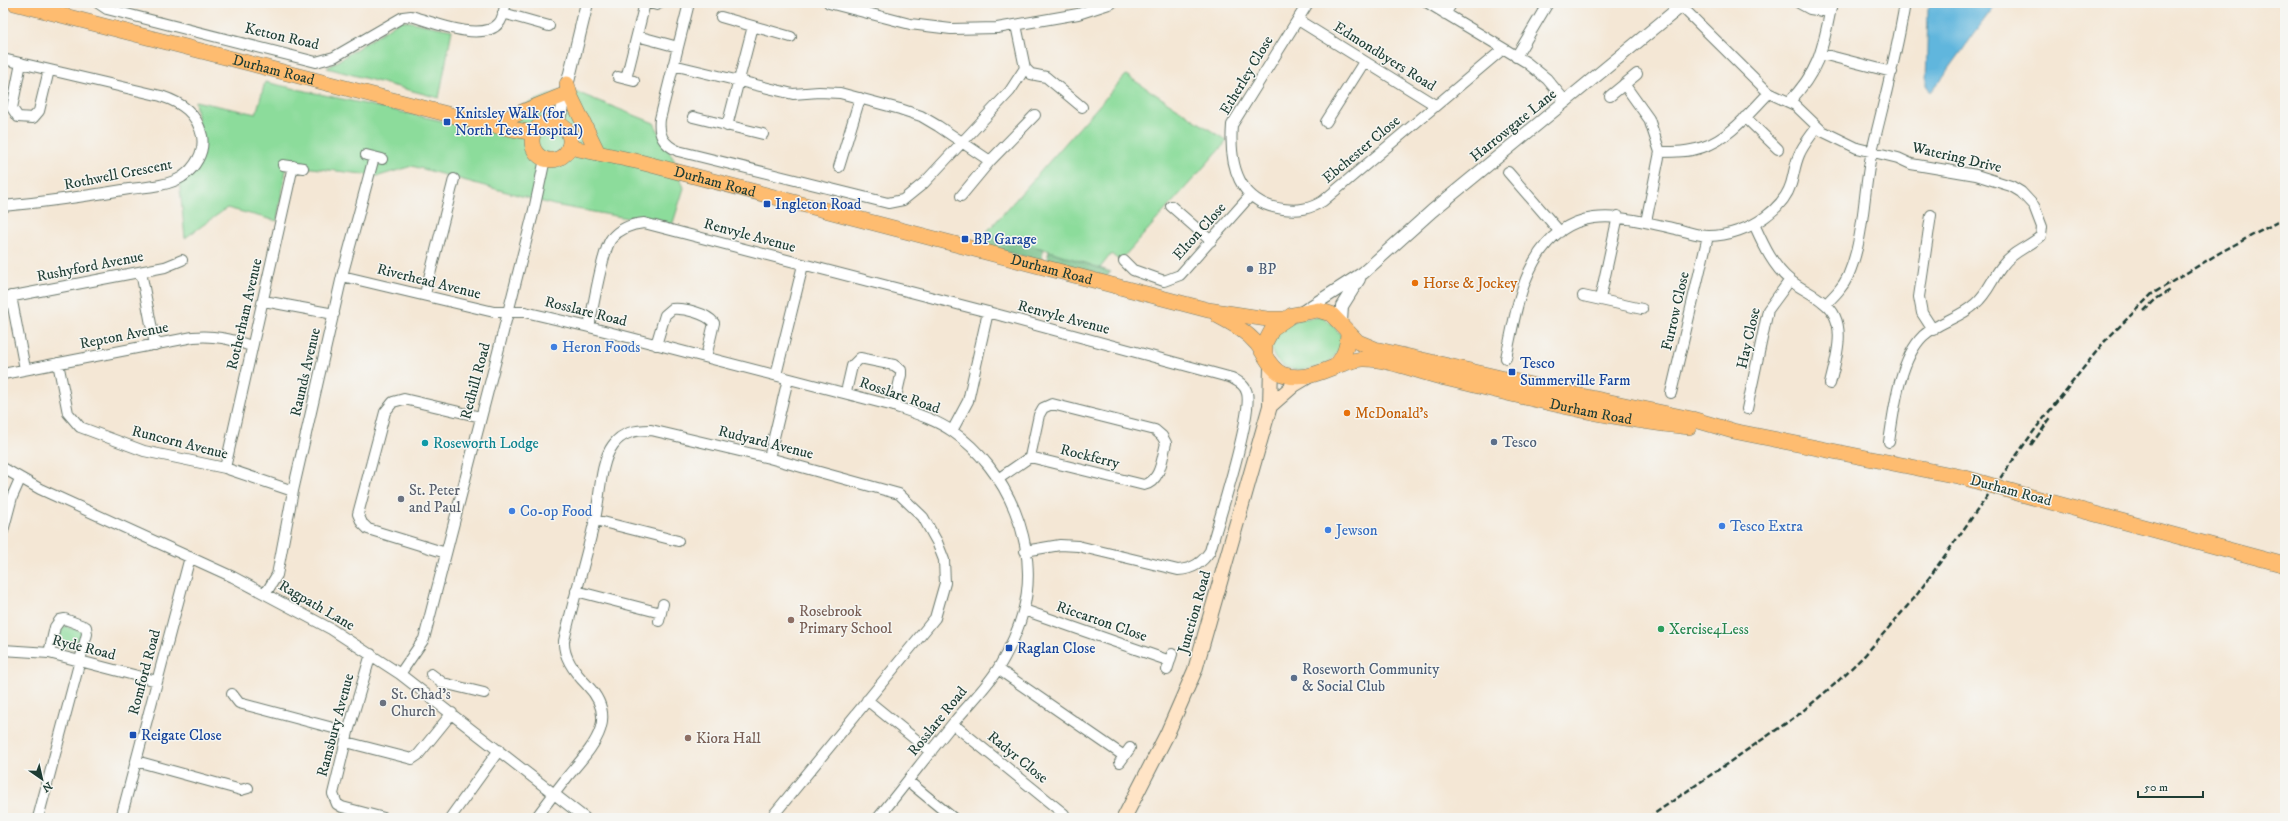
<svg xmlns="http://www.w3.org/2000/svg" width="2288" height="821" font-family="'IM FELL DW Pica',serif">
<style>
.green{fill:#8cdc9b;stroke:#568c68}
.forest{fill:#71bc83;stroke:#487c5c}
.water{fill:#60b6dd;stroke:#407a88}
.lines{fill:none;stroke-linecap:round;stroke-linejoin:round}
.minor-casing{stroke:#6a786c;stroke-width:12}
.tertiary-casing{stroke:#6a786c;stroke-width:14}
.secondary-casing{stroke:#6a786c;stroke-width:16}
.primary-casing{stroke:#6a786c;stroke-width:16}
.minor{stroke:#fff;stroke-width:10}
.tertiary{stroke:#fff;stroke-width:12}
.secondary{stroke:#ffe4c6;stroke-width:14}
.primary{stroke:#febc70;stroke-width:15}
.rail{stroke:#1f3d34;stroke-width:2.5;stroke-dasharray:6 3;stroke-linecap:butt}
.primary-bridge-casing{stroke:#6a786c;stroke-width:16;stroke-linecap:butt}
.primary-bridge{stroke:#febc70;stroke-width:15}
.transit-dot{fill:#1a4fb4;stroke:#f6f6f2;stroke-width:1.5}
.service-dot{fill:#5c6f8a;stroke:#f6f6f2;stroke-width:1.5}
.food-dot{fill:#e8710a;stroke:#f6f6f2;stroke-width:1.5}
.shop-dot{fill:#3f7fe0;stroke:#f6f6f2;stroke-width:1.5}
.culture-dot{fill:#0f9aa8;stroke:#f6f6f2;stroke-width:1.5}
.worship-dot{fill:#6b7280;stroke:#f6f6f2;stroke-width:1.5}
.education-dot{fill:#8d6e63;stroke:#f6f6f2;stroke-width:1.5}
.leisure-dot{fill:#2e9e5b;stroke:#f6f6f2;stroke-width:1.5}
.labels{text-anchor:middle;stroke-width:3;stroke-linejoin:round;paint-order:stroke}
.street-label{font-size:15px;fill:#1f3d34;stroke:#f6f6f2}
.transit-label{font-size:15px;fill:#164399;stroke:#f6f6f2;text-anchor:start}
.service-label{font-size:15px;fill:#4e5e75;stroke:#f6f6f2;text-anchor:start}
.food-label{font-size:15px;fill:#c56008;stroke:#f6f6f2;text-anchor:start}
.shop-label{font-size:15px;fill:#366cbe;stroke:#f6f6f2;text-anchor:start}
.culture-label{font-size:15px;fill:#0d838f;stroke:#f6f6f2;text-anchor:start}
.worship-label{font-size:15px;fill:#5b616d;stroke:#f6f6f2;text-anchor:start}
.education-label{font-size:15px;fill:#785e54;stroke:#f6f6f2;text-anchor:start}
.leisure-label{font-size:15px;fill:#27864d;stroke:#f6f6f2;text-anchor:start}
</style>
<rect width="100%" height="100%" fill="#f6f6f2"/>
<filter id="ink" filterUnits="userSpaceOnUse"><feTurbulence type="fractalNoise" baseFrequency=".025" numOctaves="2"/><feDisplacementMap in="SourceGraphic" scale="8" xChannelSelector="R" yChannelSelector="G"/><feConvolveMatrix kernelMatrix="1 2 1 2 8 2 1 2 1" color-interpolation-filters="sRGB"/></filter>
<filter id="wash" filterUnits="userSpaceOnUse"><feTurbulence type="fractalNoise" baseFrequency=".012" numOctaves="4" result="noise"/><feDisplacementMap in="SourceGraphic" scale="16" xChannelSelector="R" yChannelSelector="G"/><feGaussianBlur stdDeviation="0.9" result="paint"/><feColorMatrix in="noise" values="0 0 0 0 0 0 0 0 0 0 0 0 0 0 0 0 0 1.4 0 .05"/><feComposite in="paint" operator="in"/></filter>
<g filter="url(#wash)">
<rect width="100%" height="100%" fill="#f4e7d5"/>
<!-- green -->
<path class="green" d="M401,20L452,30L439,98L327,68Z
M1126,75L1227,141L1120,261L1111,254L1100,268L1044,249L985,234Z
M265,82L470,127L566,88L654,123L674,160L684,188L672,226L554,205L412,166L379,176L287,165L277,221L227,208L185,238L179,179L202,156L195,101L256,114Z
M1321,317L1329,321L1341,335C1341,344 1339,353 1331,360C1320,370 1294,374 1282,365C1262,352 1274,326 1294,321C1302,318 1312,318 1321,317Z
M59,624L84,632L80,648C72,650 61,647 55,642Z"/>
<!-- forest -->
<path class="forest" d="M984,234L1044,249L1041,261L982,246Z
M1049,251L1111,272L1105,278L1046,262Z"/>
<!-- water -->
<path class="water" d="M1933,3H1997C1974,32 1955,63 1931,92L1926,85L1928,8Z"/>
</g>
<g filter="url(#ink)">
<g class="lines">
<defs>
<path id="minor" d="M98,3L107,9L316,62L334,57L403,17L411,16C432,22 483,43 499,23C503,19 504,9 506,3
M650,3L657,5
M689,3L660,119C658,135 663,144 678,151L888,203L903,200L924,183L1010,91L1025,68L1016,25
M829,3L910,24L951,29L997,28L1078,14L1112,3
M1308,3L1232,125C1229,165 1238,203 1283,209C1299,211 1310,209 1323,201L1503,49
M1428,3L1526,62L1547,79L1566,102
M1678,3L1769,93L1795,105L1822,131L1857,148L1898,158L1911,164L1976,175L2011,186L2021,192L2034,206L2042,227L2041,236C2029,247 2013,251 2003,265C1992,278 1989,292 1975,304C1960,318 1938,322 1923,336C1899,360 1894,410 1889,442
M1799,3L1810,9L1830,12
M503,13L549,26
M1445,14L1452,3
M721,17L791,37
M1298,20L1435,105
M637,36L678,47
M1822,54L1892,72
M1516,57L1548,3
M3,59L161,96C182,103 197,113 202,136C205,152 195,168 182,177C168,186 146,187 129,189C87,196 45,202 3,206
M21,63L12,108L18,117L33,118L39,111L49,70
M673,65L793,94L819,92L840,93L900,109L921,116L938,126L990,161
M1025,68L1031,74L1046,77L1082,107
M618,77L634,81
M626,79L645,3
M1624,84L1649,119L1660,152L1646,222
M1610,96L1637,74
M1789,102C1821,69 1823,46 1832,3
M693,117L763,134
M1745,117L1778,149
M1326,122L1364,62
M727,126L753,26
M1660,152C1674,152 1689,152 1703,147C1729,139 1750,112 1769,93
M366,155L382,159
M283,165L303,168
M839,167L860,98
M1508,172L1560,232
M961,196L990,161L1035,115
M1171,206L1211,241
M1931,215L1919,297L1922,313L1933,330
M1754,224C1763,244 1773,267 1791,281C1801,289 1814,294 1824,303C1849,322 1836,358 1830,384
M1124,261L1133,270L1164,281L1180,275L1250,196
M141,272L155,345
M342,276L494,312H525L589,327L894,406C914,413 934,419 952,431C1007,469 1041,546 1023,612C1018,631 1009,650 999,667C988,686 969,704 955,721C929,753 904,786 878,818
M425,294L454,179
M11,296L25,369
M1583,296L1642,309
M3,298L165,267L182,260
M1600,299L1618,216
M264,301L334,314
M1826,304C1835,295 1843,287 1848,276C1865,237 1863,191 1872,151C1884,101 1897,53 1905,3
M589,327C593,308 602,252 611,239C620,228 631,224 644,223L988,312L1232,378C1239,382 1245,385 1247,393C1253,414 1218,523 1210,551C1202,563 1193,569 1178,570L1078,546L1060,545L1025,551
M656,345L665,315L672,309C684,308 706,313 714,323L706,357
M1506,358C1513,326 1518,291 1534,262C1568,201 1620,216 1676,229C1686,231 1698,236 1709,236C1728,236 1750,228 1765,217C1776,209 1787,197 1791,184C1794,174 1795,164 1799,155C1803,145 1811,136 1817,127
M58,363L68,413L80,427L144,451L225,468L293,491
M3,374L193,337C215,335 231,339 251,346
M776,375L803,265
M846,392L852,366L860,358L894,365L901,370V375L894,406
M1671,393L1708,236
M1747,409L1768,310L1790,280
M952,431L968,401L988,312
M769,458L788,379
M3,468L40,489L233,577L331,629L400,674L585,818
M225,468L293,166
M998,479L1030,457L1039,415L1043,408L1052,404L1155,430L1162,436L1166,443C1162,458 1161,481 1144,485L1030,457
M595,520L678,541
M3,531L12,497L20,479
M446,553L368,529L362,523L358,514L385,412L393,402L404,399L481,417
M576,591L661,613
M266,593L277,575L293,491L342,276L374,157
M1024,610L1170,661
M659,621L663,604
M3,650L49,653L157,681
M371,654L348,732L333,794L337,804L342,807L384,818
M998,669L1124,756
M1167,670L1172,654
M400,674L424,639L498,352L534,210L545,159
M431,674L443,683L484,693
M232,694L239,703L348,732
M867,700L931,752
M953,724L1064,814
M346,742L412,759L418,755L452,713
M136,761L241,790L248,788
M1120,762L1130,748
M908,781L953,818
M38,818L87,634L86,627L65,619L60,620L55,627L49,653
M121,818L190,557
M450,818L499,750
M536,818C546,804 557,790 568,776C591,748 621,720 587,685C575,673 563,658 564,641C573,600 586,560 595,519C600,498 600,462 613,445C622,432 636,430 651,430L769,458L899,494L923,517L937,542L944,560L945,583L935,618L771,818"/>
<path id="tertiary" d="M558,123L587,3
M1304,311L1363,273L1432,211L1685,3
M1341,322L1342,306L1359,279"/>
<path id="secondary" d="M1270,406L1294,385L1309,376
M1124,818L1167,734L1195,670L1270,406L1271,366"/>
<g id="primary">
<path id="s1" d="M14,3L486,124L533,133"/>
<path d="M567,84L570,95L598,153"/>
<circle cx="551" cy="141" r="19"/>
<path d="M490,125L564,95"/>
<path id="s2" d="M569,147L640,162L1208,310L1267,319H1283"/>
<path id="s3" d="M1218,316C1233,324 1246,331 1257,344C1265,354 1270,369 1282,374C1311,385 1335,361 1363,359C1386,358 1425,374 1449,379C1528,398 1608,419 1689,427"/>
<path d="M1265,356V343L1273,328L1292,315L1318,310L1331,314L1358,342L1375,349L1553,390L1692,419L1733,431L1962,477"/>
<path d="M1335,367C1344,356 1348,347 1348,333"/>
<path d="M2021,494L2285,565"/>
</g>
</defs>
<!-- minor casing -->
<use href="#minor" class="minor-casing"/>
<!-- tertiary casing -->
<use href="#tertiary" class="tertiary-casing"/>
<!-- secondary casing -->
<use href="#secondary" class="secondary-casing"/>
<!-- primary casing -->
<use href="#primary" class="primary-casing"/>
<!-- minor -->
<use href="#minor" class="minor"/>
<!-- tertiary -->
<use href="#tertiary" class="tertiary"/>
<!-- secondary -->
<use href="#secondary" class="secondary"/>
<!-- primary -->
<use href="#primary" class="primary"/>
<!-- rail -->
<path class="rail" d="M2144,311L2156,299L2172,289
M2031,445L2052,416
M1648,818L1798,715L1835,684L1865,655L1916,596L2036,428L2104,342L2152,294L2221,252L2285,218"/>
<defs>
<path id="primary-bridge" d="M1962,477L2021,494"/>
</defs>
<!-- primary-bridge casing -->
<use href="#primary-bridge" class="primary-bridge-casing"/>
<!-- primary-bridge -->
<use href="#primary-bridge" class="primary-bridge"/>
</g>
</g>
<!-- markers -->
<g class="transit-dot">
<rect x="443" y="118" width="8" height="8" rx="2"/>
<rect x="763" y="200" width="8" height="8" rx="2"/>
<rect x="961" y="235" width="8" height="8" rx="2"/>
<rect x="1508" y="368" width="8" height="8" rx="2"/>
<rect x="1005" y="644" width="8" height="8" rx="2"/>
<rect x="129" y="731" width="8" height="8" rx="2"/>
</g>
<g class="service-dot">
<circle cx="1250" cy="269" r="4"/>
<circle cx="1494" cy="442" r="4"/>
<circle cx="1294" cy="678" r="4"/>
</g>
<g class="food-dot">
<circle cx="1415" cy="283" r="4"/>
<circle cx="1347" cy="413" r="4"/>
</g>
<g class="shop-dot">
<circle cx="554" cy="347" r="4"/>
<circle cx="512" cy="511" r="4"/>
<circle cx="1722" cy="526" r="4"/>
<circle cx="1328" cy="530" r="4"/>
</g>
<circle class="culture-dot" cx="425" cy="443" r="4"/>
<g class="worship-dot">
<circle cx="401" cy="499" r="4"/>
<circle cx="383" cy="703" r="4"/>
</g>
<g class="education-dot">
<circle cx="791" cy="620" r="4"/>
<circle cx="688" cy="738" r="4"/>
</g>
<circle class="leisure-dot" cx="1661" cy="629" r="4"/>
<g class="labels">
<!-- street labels -->
<g class="street-label">
<text transform="translate(282 36) rotate(13)" y="5">Ketton Road</text>
<text transform="translate(1385 56) rotate(32)" y="5">Edmondbyers Road</text>
<text dy="5" stroke="none"><textPath href="#s1" startOffset="268">Durham Road</textPath></text>
<text transform="translate(1246 75) rotate(-59)" y="5">Etherley Close</text>
<text transform="translate(1513 125) rotate(-39)" y="5">Harrowgate Lane</text>
<text transform="translate(1361 149) rotate(-40)" y="5">Ebchester Close</text>
<text transform="translate(1957 157) rotate(13)" y="5">Watering Drive</text>
<text transform="translate(118 174) rotate(-11)" y="5">Rothwell Crescent</text>
<text dy="5" stroke="none"><textPath href="#s2" startOffset="150">Durham Road</textPath></text>
<text transform="translate(1199 231) rotate(-48)" y="5">Elton Close</text>
<text transform="translate(750 235) rotate(15)" y="5">Renvyle Avenue</text>
<text transform="translate(90 266) rotate(-11)" y="5">Rushyford Avenue</text>
<text dy="5" stroke="none"><textPath href="#s2" startOffset="498">Durham Road</textPath></text>
<text transform="translate(429 281) rotate(14)" y="5">Riverhead Avenue</text>
<text transform="translate(586 311) rotate(14)" y="5">Rosslare Road</text>
<text transform="translate(1675 311) rotate(-77)" y="5">Furrow Close</text>
<text transform="translate(244 314) rotate(-77)" y="5">Rotherham Avenue</text>
<text transform="translate(1064 317) rotate(15)" y="5">Renvyle Avenue</text>
<text transform="translate(124 335) rotate(-11)" y="5">Repton Avenue</text>
<text transform="translate(1748 338) rotate(-77)" y="5">Hay Close</text>
<text transform="translate(305 372) rotate(-77)" y="5">Raunds Avenue</text>
<text transform="translate(475 381) rotate(-75)" y="5">Redhill Road</text>
<text transform="translate(900 395) rotate(19)" y="5">Rosslare Road</text>
<text dy="5" stroke="none"><textPath href="#s3" startOffset="406">Durham Road</textPath></text>
<text transform="translate(180 442) rotate(14)" y="5">Runcorn Avenue</text>
<text transform="translate(766 442) rotate(14)" y="5">Rudyard Avenue</text>
<text transform="translate(1090 456) rotate(14)" y="5">Rockferry</text>
<text transform="translate(2011 490) rotate(15)" y="5">Durham Road</text>
<text transform="translate(317 605) rotate(30)" y="5">Ragpath Lane</text>
<text transform="translate(1194 612) rotate(-74)" y="5">Junction Road</text>
<text transform="translate(1102 621) rotate(19)" y="5">Riccarton Close</text>
<text transform="translate(84 647) rotate(14)" y="5">Ryde Road</text>
<text transform="translate(144 672) rotate(-75)" y="5">Romford Road</text>
<text transform="translate(937 721) rotate(-51)" y="5">Rosslare Road</text>
<text transform="translate(335 725) rotate(-75)" y="5">Ramsbury Avenue</text>
<text transform="translate(1018 757) rotate(39)" y="5">Radyr Close</text>
</g>
<!-- transit labels -->
<g class="transit-label">
<text x="455" y="118">Knitsley Walk (for<tspan x="455" dy="17">North Tees Hospital)</tspan></text>
<text x="775" y="209">Ingleton Road</text>
<text x="973" y="244">BP Garage</text>
<text x="1520" y="368">Tesco<tspan x="1520" dy="17">Summerville Farm</tspan></text>
<text x="1017" y="653">Raglan Close</text>
<text x="141" y="740">Reigate Close</text>
</g>
<!-- service labels -->
<g class="service-label">
<text x="1258" y="274">BP</text>
<text x="1502" y="447">Tesco</text>
<text x="1302" y="674">Roseworth Community<tspan x="1302" dy="17">&amp; Social Club</tspan></text>
</g>
<!-- food labels -->
<g class="food-label">
<text x="1423" y="288">Horse &amp; Jockey</text>
<text x="1355" y="418">McDonald's</text>
</g>
<!-- shop labels -->
<g class="shop-label">
<text x="562" y="352">Heron Foods</text>
<text x="520" y="516">Co-op Food</text>
<text x="1730" y="531">Tesco Extra</text>
<text x="1336" y="535">Jewson</text>
</g>
<!-- culture labels -->
<g class="culture-label">
<text x="433" y="448">Roseworth Lodge</text>
</g>
<!-- worship labels -->
<g class="worship-label">
<text x="409" y="495">St. Peter<tspan x="409" dy="17">and Paul</tspan></text>
<text x="391" y="699">St. Chad's<tspan x="391" dy="17">Church</tspan></text>
</g>
<!-- education labels -->
<g class="education-label">
<text x="799" y="616">Rosebrook<tspan x="799" dy="17">Primary School</tspan></text>
<text x="696" y="743">Kiora Hall</text>
</g>
<!-- leisure labels -->
<g class="leisure-label">
<text x="1669" y="634">Xercise4Less</text>
</g>
</g>
<!-- margin -->
<rect width="2288" height="821" fill="none" stroke="#f6f6f2" stroke-width="16"/>
<!-- north arrow -->
<g transform="translate(42 779) rotate(146)" stroke="#f6f6f2" stroke-width="3" paint-order="stroke">
<path d="M0-3L7 15L0 10L-7 15Z" fill="#1f3d34"/>
<text y="-6" font-size="11" font-weight="bold" text-anchor="middle" fill="#1f3d34">N</text>
</g>
<!-- scale -->
<path d="M2138 791v6h65v-6" fill="none" stroke="#1f3d34" stroke-width="2"/>
<text x="2144" y="791" font-size="12" fill="#1f3d34" stroke="#f6f6f2" stroke-width="3" paint-order="stroke">50 m</text>
</svg>
